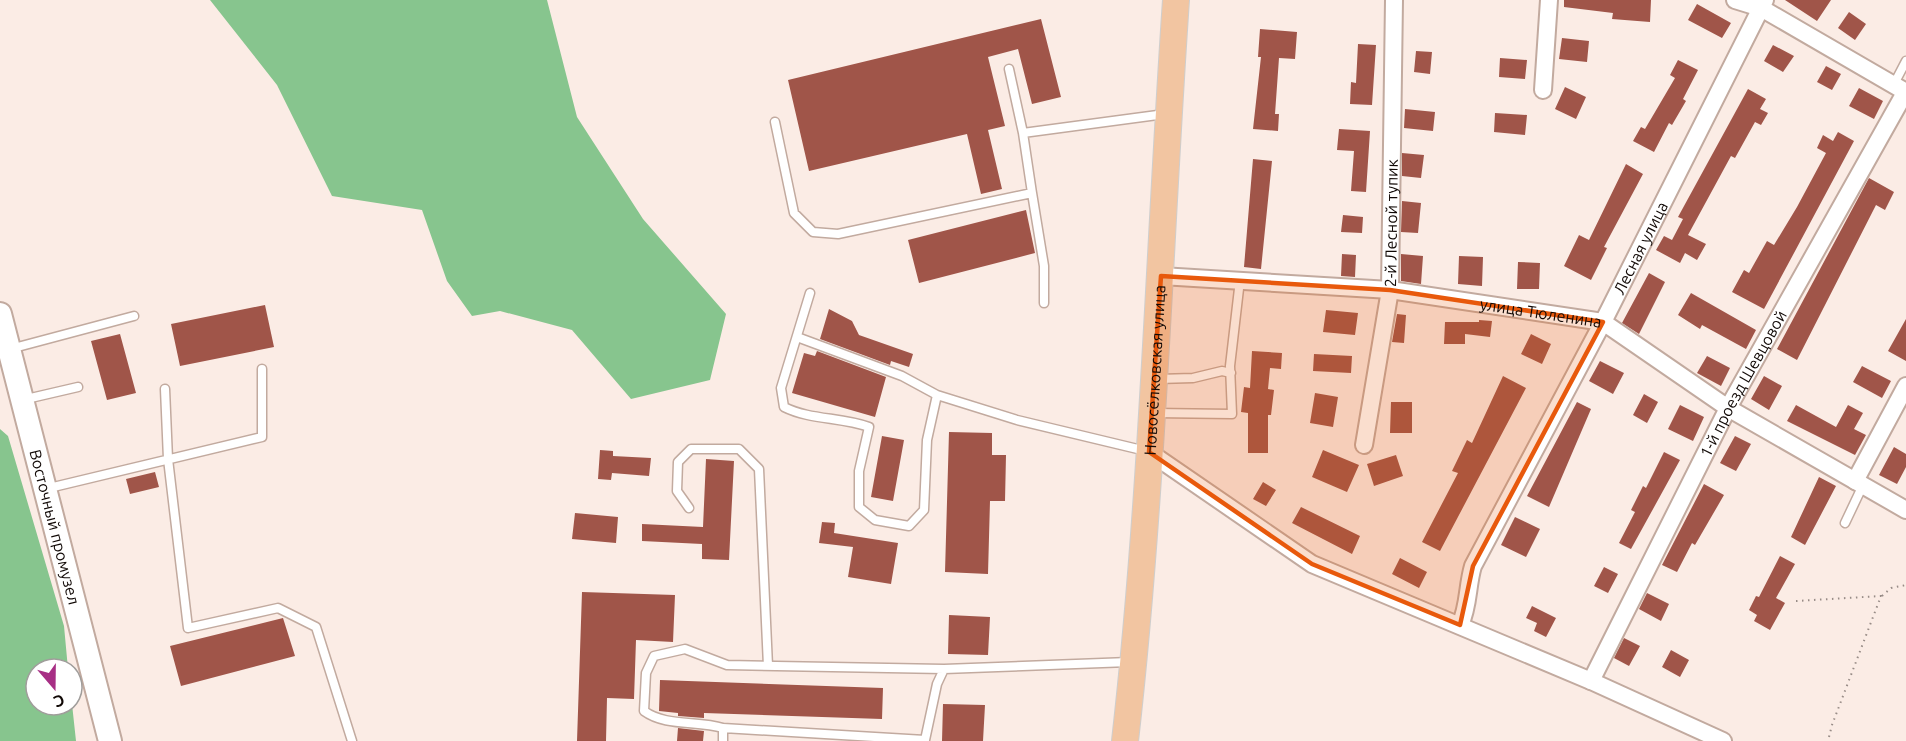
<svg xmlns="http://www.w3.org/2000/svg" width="1906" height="741" font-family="Ubuntu,sans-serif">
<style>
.forest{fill:#87c58e}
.building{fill:#a05549}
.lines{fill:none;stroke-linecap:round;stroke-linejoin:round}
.lane-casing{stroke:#c2aa9f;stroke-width:11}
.street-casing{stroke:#c2aa9f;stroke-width:20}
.secondary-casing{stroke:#c2aa9f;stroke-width:26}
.primary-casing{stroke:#cfcecd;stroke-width:28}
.path{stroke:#988c87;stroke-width:2;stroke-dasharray:1.5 4.5;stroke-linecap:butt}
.lane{stroke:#fff;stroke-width:8}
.street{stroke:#fff;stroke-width:16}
.secondary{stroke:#fff;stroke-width:22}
.primary{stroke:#f2c5a1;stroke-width:26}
.marked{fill:#e8590c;fill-opacity:0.2;stroke:#e8590c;stroke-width:4.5;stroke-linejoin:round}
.labels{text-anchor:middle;stroke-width:4.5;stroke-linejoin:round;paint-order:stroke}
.street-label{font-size:16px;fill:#110906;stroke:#fff}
</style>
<rect width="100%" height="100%" fill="#fbece5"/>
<!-- forest -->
<path class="forest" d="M210,0H547L577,117L643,219L726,314L710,380L631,399L572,330L500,311L472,316L447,281L422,210L332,196L277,85Z
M0,429L8,436L64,626L68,669H36V705L72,704L76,741H0Z"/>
<!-- building -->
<path class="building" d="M1564,0H1651L1650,22L1612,19L1613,13L1564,7Z
M1785,0H1831L1817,21Z
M1697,4L1731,23L1722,38L1688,20Z
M1849,12L1866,24L1855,40L1838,28Z
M1041,19L1061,97L1032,104L1018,49L988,57L1005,126L988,130L1002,189L981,194L967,134L809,171L788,80Z
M1260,29L1297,32L1295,59L1279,58L1275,114H1279L1278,131L1253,129L1261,57H1258Z
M1562,38L1589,41L1587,62L1559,59Z
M1358,44L1376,45L1372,105L1350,104L1351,82L1356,83Z
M1773,45L1794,56L1783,72L1764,61Z
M1416,51L1432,52L1430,74L1414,72Z
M1500,58L1527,60L1525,79L1499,77Z
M1678,60L1698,70L1683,99L1686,101L1672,125L1669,123L1654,152L1633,141L1641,127L1645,129L1675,78L1670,75Z
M1826,66L1841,74L1832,90L1817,82Z
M1565,87L1586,97L1576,119L1555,109Z
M1859,88L1883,101L1874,119L1849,106Z
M1748,89L1766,99L1760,109L1768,113L1761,125L1755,122L1735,158L1731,156L1688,235L1706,244L1697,260L1685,253L1680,263L1656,250L1664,236L1672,240L1683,219L1678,217Z
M1405,109L1435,112L1433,131L1404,128Z
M1495,113L1527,115L1525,135L1494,132Z
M1339,129L1370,131L1366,192L1351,191L1354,151L1337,150Z
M1838,132L1854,141L1764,309L1732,292L1744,270L1749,273L1767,241L1774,245L1797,207L1826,153L1817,148L1823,135L1833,141Z
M1402,153L1424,155L1421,178L1402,176Z
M1253,159L1272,161L1261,269L1244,267Z
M1626,164L1643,174L1604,247L1607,248L1591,280L1564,266L1579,235L1589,240Z
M1869,178L1894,192L1885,210L1876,205L1797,360L1777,349Z
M1402,201L1421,203L1418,233L1401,232Z
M1026,210L1035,253L919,283L908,240Z
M1343,215L1363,217L1362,233L1341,232Z
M1342,254L1356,255L1355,277L1341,276Z
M1401,254L1423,256L1421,284L1401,281Z
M1459,256L1483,257L1482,286L1458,284Z
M1518,262L1540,263L1539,289H1517Z
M1649,273L1665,282L1639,334L1622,323Z
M1691,293L1756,330L1746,349L1702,325L1700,329L1678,315Z
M265,305L274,347L180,366L171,324Z
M829,309L852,321L859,335L913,354L909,367L891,361L890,365L820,339Z
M1326,310L1358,313L1355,335L1323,332Z
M1397,314L1406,315L1404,343L1392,342Z
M1906,319V361L1888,351Z
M1479,320L1492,321L1490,337L1465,334V344H1444L1445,322H1479Z
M120,334L136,393L107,400L91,341Z
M1531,334L1551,344L1542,364L1521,354Z
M817,351L886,377L875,417L792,393L804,353L815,356Z
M1252,351L1282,353L1281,369L1270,368L1268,389L1274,390L1271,415H1268V453H1248V413L1241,412L1244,387L1250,388Z
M1314,354L1352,356L1351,373L1313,371Z
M1707,356L1730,368L1721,386L1697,373Z
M1600,361L1624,373L1613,394L1589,381Z
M1862,366L1891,381L1882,398L1853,382Z
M1503,376L1526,388L1440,551L1422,542L1458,473L1452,471L1467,440L1472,443Z
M1764,376L1782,386L1769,410L1751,399Z
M1315,393L1338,397L1333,427L1310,423Z
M1644,394L1658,402L1647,423L1633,415Z
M1391,402H1412V433H1390Z
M1577,402L1591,409L1549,507L1527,496Z
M1680,405L1704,417L1693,441L1668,429Z
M1796,405L1836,427L1848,405L1863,413L1854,429L1866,435L1855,455L1787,421Z
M949,432L992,433V455H1006L1005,501H990L988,574L945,572Z
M882,436L904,440L893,501L871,497Z
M1735,436L1751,444L1736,471L1720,463Z
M1894,447L1906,454V467L1897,484L1879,475Z
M600,450L613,451V456L651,458L649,476L612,473L611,480L598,479Z
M1323,450L1359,465L1347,492L1312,477Z
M1664,452L1680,460L1631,549L1619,543L1635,512L1631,510L1643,486L1646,488Z
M1396,455L1403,476L1374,486L1367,464Z
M706,459L734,461L729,560L702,559V544L642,541V524L703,527Z
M155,472L159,487L130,494L126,479Z
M1819,477L1836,486L1805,545L1791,537Z
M1263,482L1276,490L1266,506L1253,499Z
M1704,484L1724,495L1695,545L1692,543L1677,572L1662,565Z
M1301,507L1360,536L1352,554L1292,523Z
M575,513L618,517L616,543L572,539Z
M1515,517L1540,529L1526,557L1501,545Z
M822,522L835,523L834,533L898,543L891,584L848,577L853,547L819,543Z
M1780,556L1795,564L1776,598L1785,603L1770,630L1754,621L1757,615L1749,610L1756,596L1759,597Z
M1400,558L1427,572L1419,588L1392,574Z
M1604,567L1618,574L1608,593L1594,586Z
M582,592L675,595L673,642L636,640L634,699L607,698L606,741H577Z
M1647,593L1669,604L1661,621L1639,609Z
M1532,606L1556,618L1546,637L1534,631L1537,623L1526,618Z
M949,615L990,617L988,655L948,654Z
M283,618L295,656L181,686L170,646Z
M1624,638L1640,646L1629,666L1614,658Z
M1671,650L1689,660L1680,677L1662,667Z
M660,680L883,688L882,719L704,713V718L678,716V713L659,711Z
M943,704L985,705L983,741H942Z
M678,728L704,731L703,741H677Z"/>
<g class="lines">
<defs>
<path id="lane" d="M1009,69L1023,133
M1894,84L1906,61
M775,122L794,213L813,232L838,234L1032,193L1023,133L1165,114
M1032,193L1044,266V303
M810,293L781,388L784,407C810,420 841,417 869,427L859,471V507L875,520L909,526L924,510L927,440L937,395L1017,420L1146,451
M797,337L902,376L937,395
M10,349L134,316
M1158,379L1193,378L1222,371L1231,373
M165,389L168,459L188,628L278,608L316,627L352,741
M22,400L78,387
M1154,413L1232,414L1230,366L1240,280
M45,489L262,437V369
M689,508L677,491L678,462L691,449H739L759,469L768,666
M1845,523L1863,485
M723,728L925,740L937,684L944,669L1129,662
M723,741V728C697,720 666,727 644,711L646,673L654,656L685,649L727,665L944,669"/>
<g id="street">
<path d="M1735,0L1761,8L1906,92"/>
<path d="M1543,90L1549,0"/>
<path id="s1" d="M1161,276L1390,290L1603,322L1728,408L1906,510"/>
<path id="s2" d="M1364,445L1390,290L1394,0"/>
<path d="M1149,452L1312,564L1591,681L1723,741"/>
<path d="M1855,481L1906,386"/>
<path id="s3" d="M1460,625C1469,606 1467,586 1473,566L1603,322L1765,0"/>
<path id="s4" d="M1591,681L1728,408L1906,91"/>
</g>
<g id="secondary">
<path id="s5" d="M0,314L110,741"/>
</g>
<g id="primary">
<path id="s6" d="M1125,741C1153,495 1159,247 1176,0"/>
</g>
</defs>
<!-- lane casing -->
<use href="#lane" class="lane-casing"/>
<!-- street casing -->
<use href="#street" class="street-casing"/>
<!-- secondary casing -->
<use href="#secondary" class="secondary-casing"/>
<!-- primary casing -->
<use href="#primary" class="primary-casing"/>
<!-- path -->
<path class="path" d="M1882,596L1891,588L1906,585
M1796,601L1881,596L1832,725L1828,741"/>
<!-- lane -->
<use href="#lane" class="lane"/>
<!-- street -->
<use href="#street" class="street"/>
<!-- secondary -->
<use href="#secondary" class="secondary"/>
<!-- primary -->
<use href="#primary" class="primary"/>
</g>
<!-- marked area -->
<path class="marked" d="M1161,276L1390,290L1603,322L1473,566L1460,625L1312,564L1149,452Z"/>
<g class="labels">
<!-- street labels -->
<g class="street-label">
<text dy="6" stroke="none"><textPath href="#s2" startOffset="224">2-й Лесной тупик</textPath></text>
<text dy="6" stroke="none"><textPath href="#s3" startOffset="420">Лесная улица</textPath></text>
<text dy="6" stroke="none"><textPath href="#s1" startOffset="382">улица Тюленина</textPath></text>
<text dy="6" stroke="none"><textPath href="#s6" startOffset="372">Новосёлковская улица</textPath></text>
<text dy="6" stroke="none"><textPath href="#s4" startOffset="334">1-й проезд Шевцовой</textPath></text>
<text dy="6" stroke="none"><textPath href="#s5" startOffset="220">Восточный промузел</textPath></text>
</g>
</g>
<!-- north arrow -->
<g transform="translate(54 687) rotate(160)"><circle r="28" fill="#ffffff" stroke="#a09d9b" stroke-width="1.5"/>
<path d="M0-4.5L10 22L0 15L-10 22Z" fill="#a72f85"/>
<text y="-9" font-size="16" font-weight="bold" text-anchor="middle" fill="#110906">С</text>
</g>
</svg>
